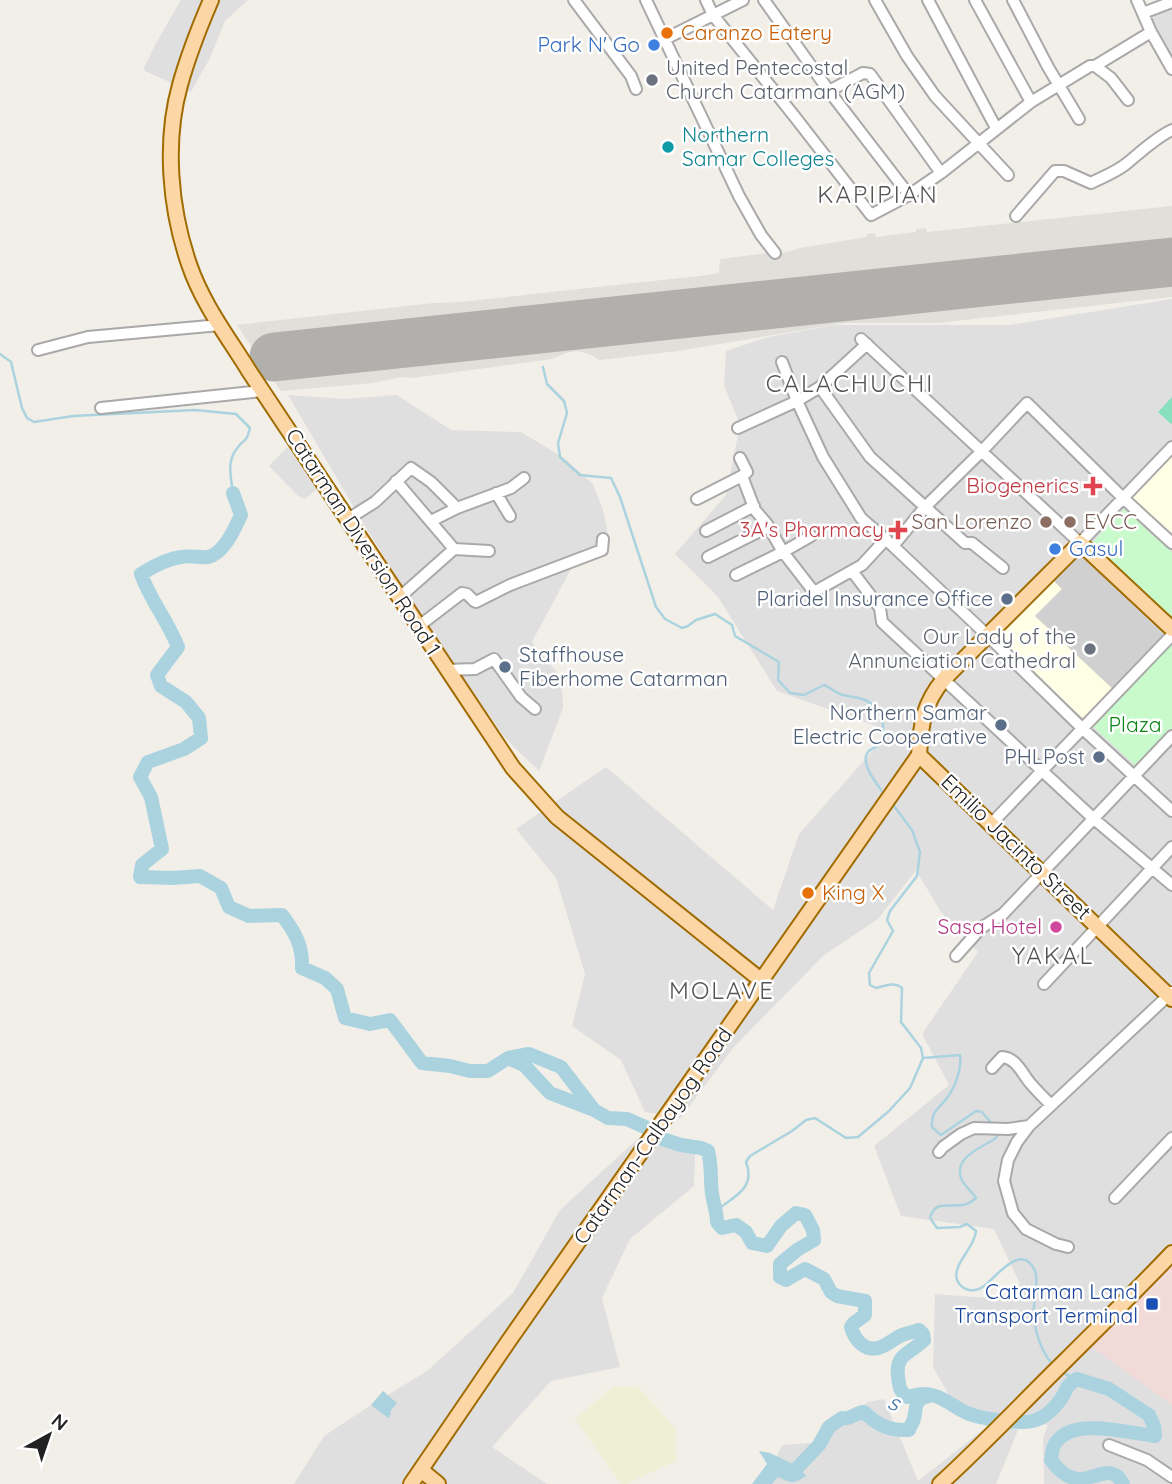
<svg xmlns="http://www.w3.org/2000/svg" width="1172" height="1484" font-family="Quicksand,sans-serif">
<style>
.residential{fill:#e0dfdf}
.commercial{fill:#f2dad9}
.education{fill:#ffffe5}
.religious{fill:#d0d0d0}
.airport{fill:#e1dfda}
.farmland{fill:#eef0d5}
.park{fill:#c8facc}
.pitch{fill:#88e0be}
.water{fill:#aad3df}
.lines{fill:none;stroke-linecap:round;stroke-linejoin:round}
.stream{stroke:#aad3df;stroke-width:2.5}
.river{stroke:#aad3df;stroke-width:14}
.runway{stroke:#b1b0ac;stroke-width:49}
.minor-casing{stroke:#a9a9a9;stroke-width:14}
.major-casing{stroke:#a06b00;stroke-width:18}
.minor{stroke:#fff;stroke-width:10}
.major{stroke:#fcd6a4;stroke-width:14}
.food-dot{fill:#e8710a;stroke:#fff;stroke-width:2.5}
.shop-dot{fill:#3f7fe0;stroke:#fff;stroke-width:2.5}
.worship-dot{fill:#6b7280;stroke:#fff;stroke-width:2.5}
.culture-dot{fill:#0f9aa8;stroke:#fff;stroke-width:2.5}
.health-dot{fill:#e0444e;stroke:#fff;stroke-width:2.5}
.education-dot{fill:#8d6e63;stroke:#fff;stroke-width:2.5}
.service-dot{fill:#5c6f8a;stroke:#fff;stroke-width:2.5}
.hotel-dot{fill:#d1479c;stroke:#fff;stroke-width:2.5}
.transit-dot{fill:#1a4fb4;stroke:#fff;stroke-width:2.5}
.labels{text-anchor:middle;stroke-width:5;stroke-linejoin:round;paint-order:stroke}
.food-label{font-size:21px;fill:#c56008;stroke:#fff;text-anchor:start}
.shop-label{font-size:21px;fill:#366cbe;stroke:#fff;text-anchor:end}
.worship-label{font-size:21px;fill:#5b616d;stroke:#fff;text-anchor:start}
.culture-label{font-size:21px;fill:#0d838f;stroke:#fff;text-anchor:start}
.health-label{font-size:21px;fill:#be3a42;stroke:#fff;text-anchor:end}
.education-label{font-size:21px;fill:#785e54;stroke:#fff;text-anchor:end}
.street-label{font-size:21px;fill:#222;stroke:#fff}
.service-label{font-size:21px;fill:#4e5e75;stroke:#fff;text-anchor:end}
.park-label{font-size:21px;fill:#0c8416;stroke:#fff}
.hotel-label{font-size:21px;fill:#b23c85;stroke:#fff;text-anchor:end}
.transit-label{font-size:21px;fill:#164399;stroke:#fff;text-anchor:end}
.water-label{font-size:23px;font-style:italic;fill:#4a7aab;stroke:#fff}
.quarter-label{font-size:24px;letter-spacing:2px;fill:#555;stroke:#fff}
</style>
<rect width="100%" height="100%" fill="#f2efe9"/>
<!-- residential -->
<path class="residential" d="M181,0H248L225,21L210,58L191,92L143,70L156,43Z
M1172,5V60L1150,17Z
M1172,299V1484H1044L1043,1438L1048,1425L1014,1419L980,1417L949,1395L933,1367L935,1294L1000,1299L1020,1284L994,1229L901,1216L874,1146L949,1085L922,1034L978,952L941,912L916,870L878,919L823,956L733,1048L681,1118L645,1112L621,1060L572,1026L585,974L556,878L516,829L606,767L773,910L799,834L890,731L777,691L718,597L675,554L726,495L727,491L740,424L724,386L726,351L768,337L835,325H1010Z
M288,395L345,399L397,395L451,430L521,432L564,458L593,484L603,510L609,540L581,550L532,642L562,679L563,708L539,771L505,738L432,634L366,528Z
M288,447L317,489L305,499L298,496L269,466Z
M643,1134L695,1154L694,1186L630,1239L602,1298L620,1367L551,1381L492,1447L547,1484H294L324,1436L371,1405L427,1371L513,1293L560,1210Z
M884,1399L918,1481L993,1422L1018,1430L996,1484H763L782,1445L811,1443L822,1437L868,1402Z"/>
<!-- commercial -->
<path class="commercial" d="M1172,1261V1405L1092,1347Z"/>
<!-- education -->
<path class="education" d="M1172,452V537L1129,498Z
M1052,579L1062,589L1035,616L1113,689L1084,719L995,638Z"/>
<!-- religious -->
<path class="religious" d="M1078,552L1165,636L1113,689L1035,616L1062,589L1052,579Z"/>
<!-- airport -->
<path class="airport" d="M1172,206V297L938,323H844L678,351L599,360L589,354L578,351L566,353L552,359L412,378L401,377L373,383L281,391L237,325L434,303L461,302L708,275L719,273L720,259L768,253L774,255L780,254L800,248L867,237V234L875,233L876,237L891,235L916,232V229L926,228L927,232Z"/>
<!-- farmland -->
<path class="farmland" d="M614,1386L638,1387L676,1429V1461L626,1484H621L575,1419Z"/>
<!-- park -->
<path class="park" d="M1124,509L1172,552V622L1089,546Z
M1172,643V729L1136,766L1093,727Z"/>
<!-- pitch -->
<path class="pitch" d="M1172,397V423L1171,424L1158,412Z"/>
<!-- water -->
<path class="water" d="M383,1391L397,1403L390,1412L391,1414L388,1418L371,1405Z
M759,1451L770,1453L795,1465L800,1464L802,1471L806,1476C793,1484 793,1484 778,1477L772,1484H752L767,1464Z"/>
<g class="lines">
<!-- stream -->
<path class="stream" d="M0,354L11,362L22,408L27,418L34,422L73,416L195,410L236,414L250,428C246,443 246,437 238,447C226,461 231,477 233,493
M543,367L547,384L564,401L567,413L558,443L560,457L580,475L611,478L620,497L656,607L665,619L682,628L688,626L696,620L715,614L732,625L735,636L779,662L778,680L790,693L804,695L824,685C831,688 836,693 843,695C850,697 858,697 865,700C885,709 884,724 883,743C879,746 871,748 868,752C859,763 878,785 884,794
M923,1058L960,1055C962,1069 955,1087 947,1098C938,1110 931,1111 932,1127L941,1135L976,1111L982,1112L993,1125
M996,1131L998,1134L996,1138C985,1146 958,1155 960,1173C960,1183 971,1190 976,1198C959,1215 936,1194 930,1218L937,1228L960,1227L967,1224L976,1231C975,1248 952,1264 957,1280C959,1285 964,1289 969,1290C974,1291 980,1289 984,1286C996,1277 1022,1241 1035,1271C1039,1281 1034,1297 1034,1308C1033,1328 1040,1349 1052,1364
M717,1210C735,1196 756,1188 746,1162L750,1156L792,1131L806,1120L815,1118L846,1138L858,1137L889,1111L910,1088L923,1058L921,1048L901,1022L902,988C894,981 885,986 876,988L870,985L869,973L893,931L887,920L890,911L917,876L920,852L912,830L891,802
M1063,1373L1077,1379"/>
<!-- river -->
<path class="river" d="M233,493L241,515C235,528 224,554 208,557C199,558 190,555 181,557C167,559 152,567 141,574C150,600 168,621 178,647L157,675L161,686L186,702L199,718L201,738L184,749L148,762L140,777L151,797L162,849L142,865L140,877L173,878L200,876L221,888L229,907L249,916L282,915C295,932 303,946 302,968L325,978L337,989L345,1018L370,1024L390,1020L422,1063L450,1066L470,1071H488L508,1058L529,1054L561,1067L594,1110
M508,1058L524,1065L550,1093L594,1110L608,1118L627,1119L645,1127L662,1139L681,1145L701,1148L708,1151C712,1165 710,1179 712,1193C713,1203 717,1211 717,1222L722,1228L736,1225L746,1232L752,1243L767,1246L781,1226L796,1213L805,1215L813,1230L814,1240L797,1250L780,1264V1277L786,1280L805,1269L824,1279L831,1292L837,1296L865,1301V1315L854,1323L851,1327C855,1341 866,1353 881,1347C889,1344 895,1338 902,1335C907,1333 913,1332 919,1330L923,1334L924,1340C910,1354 895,1354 898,1376C899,1385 899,1391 907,1397C912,1396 918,1394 923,1394C939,1393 953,1407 967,1413C981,1419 1023,1425 1036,1420C1047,1416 1054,1409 1061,1399C1067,1390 1066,1385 1077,1379L1109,1389L1149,1415L1154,1426L1155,1436C1128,1433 1071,1416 1055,1444C1052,1448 1052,1455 1051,1460C1057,1469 1067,1478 1078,1479C1095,1480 1112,1462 1123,1484
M798,1467L819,1445L829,1427L842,1418C851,1420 856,1412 864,1412C877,1425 890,1431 909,1430C909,1429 914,1420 914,1419C917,1407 913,1400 929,1396"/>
<!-- runway -->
<path class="runway" d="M274,357L1172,262"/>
<defs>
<path id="minor" d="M574,0L631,76L636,89
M646,0L739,196L761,235L775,253
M706,0L713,15L795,117L871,215L909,195L941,173L1031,102L1090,66H1095L1111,78L1128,100
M764,0L829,91L909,195
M875,0L907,56L935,96L1008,175
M928,0L996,128
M975,0L1031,102
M1013,0L1048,67L1079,119
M1137,0L1151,32L1172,69
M1143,13L1172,2
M665,39L743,0
M1095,66L1151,32
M829,91L863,73L870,74L941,173
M1016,216L1055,171H1064L1091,183C1103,177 1116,172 1126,164C1141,152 1155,138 1172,130
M861,339L1080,543L1172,447
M867,344L820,387L797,401L823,457L861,518L893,546L987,635L1083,729L1172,811
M38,350L88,337L220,325
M820,387L870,457L965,543H972L1003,568
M101,408L262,391
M738,428L797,401L782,362
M740,458L747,472L742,476L755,510L767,524L783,552L814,592L862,565L886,539
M396,481L454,549L489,551
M496,493L510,516
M697,499L742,476
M348,519L375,502L411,468L431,482L457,508L511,488L524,478
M431,521L457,508
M706,531L754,506
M893,546L925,507L982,451L1027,403L1122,497L1172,543
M708,557L768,527
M852,571L880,608L882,622L1094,819L1172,885
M736,575L783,552L811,536
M400,597L454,549
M419,626L462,593L467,594L474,601L476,602L510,585L602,550L603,539
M447,670L475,669L494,659L521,697L535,709
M991,824L1172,635
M956,956L981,928L1003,914L1172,736
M1044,984L1172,847
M992,1068L1002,1057C1017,1058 1022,1074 1031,1084C1037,1091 1044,1098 1051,1105
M1029,1126L1017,1142L1008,1160L1004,1181L1013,1213L1026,1229L1056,1244L1068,1247
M939,1152L943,1147L961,1134L974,1128L1008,1129L1029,1126L1172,992
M1115,1198L1172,1138
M1109,1445L1147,1460L1172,1477"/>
<path id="major" d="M211,0C199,28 188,56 180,85C164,142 170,209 189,264C202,303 228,337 249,371L513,768L557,817L762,981
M919,755L1172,999
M421,1470L438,1484
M411,1484L508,1342L919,755C921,724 923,704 944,679L1080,543L1172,629
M940,1484C984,1444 1024,1401 1066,1360C1102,1324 1138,1289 1172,1253"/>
</defs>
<!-- minor casing -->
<use href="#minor" class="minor-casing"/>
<!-- major casing -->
<use href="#major" class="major-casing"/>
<!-- minor -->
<use href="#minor" class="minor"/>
<!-- major -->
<use href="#major" class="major"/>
</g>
<!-- markers -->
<g class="food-dot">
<circle cx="667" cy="33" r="7"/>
<circle cx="808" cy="893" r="7"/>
</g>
<g class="shop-dot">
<circle cx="654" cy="45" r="7"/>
<circle cx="1055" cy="549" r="7"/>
</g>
<g class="worship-dot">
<circle cx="652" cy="80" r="7"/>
<circle cx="1090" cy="649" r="7"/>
</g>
<circle class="culture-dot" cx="668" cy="147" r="7"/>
<g class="health-dot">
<path d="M1089.5 475.5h7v7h7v7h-7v7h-7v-7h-7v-7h7z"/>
<path d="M894.5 519.5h7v7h7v7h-7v7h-7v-7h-7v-7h7z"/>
</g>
<g class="education-dot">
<circle cx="1046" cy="522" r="7"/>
<circle cx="1070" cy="522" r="7"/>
</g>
<g class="service-dot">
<circle cx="1007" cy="599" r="7"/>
<circle cx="505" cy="667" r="7"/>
<circle cx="1001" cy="725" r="7"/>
<circle cx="1099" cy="757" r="7"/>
</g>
<circle class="hotel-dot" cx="1056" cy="927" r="7"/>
<rect class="transit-dot" x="1145" y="1297" width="14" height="14" rx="3.5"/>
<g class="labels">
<!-- food labels -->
<g class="food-label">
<text x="681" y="40">Caranzo Eatery</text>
<text x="822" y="900">King X</text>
</g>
<!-- shop labels -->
<g class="shop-label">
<text x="640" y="52">Park N' Go</text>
<text x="1069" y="556" text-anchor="start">Gasul</text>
</g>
<!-- worship labels -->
<g class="worship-label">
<text x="666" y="75">United Pentecostal<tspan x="666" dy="24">Church Catarman (AGM)</tspan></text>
<text x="1076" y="644" text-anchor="end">Our Lady of the<tspan x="1076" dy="24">Annunciation Cathedral</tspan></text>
</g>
<!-- culture labels -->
<g class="culture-label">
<text x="682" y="142">Northern<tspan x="682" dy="24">Samar Colleges</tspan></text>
</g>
<!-- health labels -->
<g class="health-label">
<text x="1079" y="493">Biogenerics</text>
<text x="884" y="537">3A's Pharmacy</text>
</g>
<!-- education labels -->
<g class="education-label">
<text x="1032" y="529">San Lorenzo</text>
<text x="1084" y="529" text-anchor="start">EVCC</text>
</g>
<!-- street labels -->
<g class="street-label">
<text transform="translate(363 542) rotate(57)" y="7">Catarman Diversion Road 1</text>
<text transform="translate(1016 847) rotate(44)" y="7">Emilio Jacinto Street</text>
<text transform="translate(653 1136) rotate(-55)" y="7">Catarman-Calbayog Road</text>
</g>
<!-- service labels -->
<g class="service-label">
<text x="993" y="606">Plaridel Insurance Office</text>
<text x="519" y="662" text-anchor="start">Staffhouse<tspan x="519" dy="24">Fiberhome Catarman</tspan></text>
<text x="987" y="720">Northern Samar<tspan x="987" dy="24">Electric Cooperative</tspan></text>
<text x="1085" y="764">PHLPost</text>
</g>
<!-- park labels -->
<g class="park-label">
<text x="1135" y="732">Plaza</text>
</g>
<!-- hotel labels -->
<g class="hotel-label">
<text x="1042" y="934">Sasa Hotel</text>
</g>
<!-- transit labels -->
<g class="transit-label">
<text x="1138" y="1299">Catarman Land<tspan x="1138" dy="24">Transport Terminal</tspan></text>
</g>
<!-- water labels -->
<g class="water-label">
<text transform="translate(894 1402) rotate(22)" y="8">s</text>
</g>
<!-- quarter labels -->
<g class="quarter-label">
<text x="878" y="203">KAPIPIAN</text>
<text x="850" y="392">CALACHUCHI</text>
<text x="1053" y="964">YAKAL</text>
<text x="722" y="999">MOLAVE</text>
</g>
</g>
<!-- north arrow -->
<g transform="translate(49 1435) rotate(40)" stroke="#ffffff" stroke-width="5" paint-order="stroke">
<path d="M0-5L12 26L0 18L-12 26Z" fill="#222222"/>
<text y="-10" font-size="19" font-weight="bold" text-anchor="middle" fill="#222222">N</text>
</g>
</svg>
